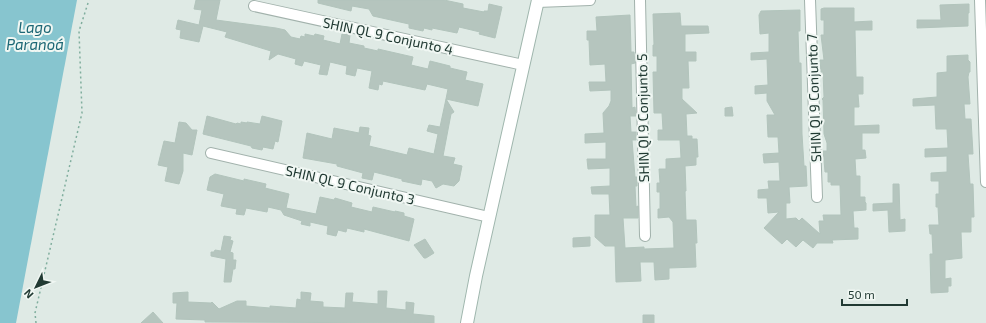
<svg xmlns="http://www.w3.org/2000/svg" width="986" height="323" font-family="'Exo 2',sans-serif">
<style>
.water{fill:#87c5cf}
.building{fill:#b5c5be;stroke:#b2c4bc}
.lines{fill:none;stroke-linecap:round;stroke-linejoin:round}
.street-casing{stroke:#a2b2ac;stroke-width:12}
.secondary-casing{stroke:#9fb6ad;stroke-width:14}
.path{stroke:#80ae9e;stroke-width:1.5;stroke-dasharray:2 3;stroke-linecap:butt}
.street{stroke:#fff;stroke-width:10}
.secondary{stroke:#fff;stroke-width:12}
.labels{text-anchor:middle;stroke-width:4;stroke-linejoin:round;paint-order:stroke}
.street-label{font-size:14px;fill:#213a33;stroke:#f0f7f3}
.water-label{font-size:15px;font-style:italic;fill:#1c6775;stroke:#f0f7f3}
</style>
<rect width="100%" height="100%" fill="#dfeae5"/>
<!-- water -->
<path class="water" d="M0,0H77L16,323H0Z"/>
<!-- building -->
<path class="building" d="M196,0H220L216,20L276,28L285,30L291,37L300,39L301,36L305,37V34L314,36L315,34L324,36L323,40L340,44L342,34L350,35L349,43L364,46V48L378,51V49L413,57L411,65L428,69L430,61L450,66V68L467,72L465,80L483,84L478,106L446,99L448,89L427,84L425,90L383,81L382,85L379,84L378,90L369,88L372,71L357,68L355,76L346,74L347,66L330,62L327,75L319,74L321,65L304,61L302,66L295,64L296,59L278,54L269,60L271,51L225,37L227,32L203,26L199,42L180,38L181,30L176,29L178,20L199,25L202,10L194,9Z
M318,0H444L463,4V8L484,12V11H488L489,4L502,7L495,38L479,34L480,32L459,27L457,33L432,28V30L424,28L423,31L409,28V24L373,16L369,9L352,6L351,11L318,3Z
M969,4V13H968V26L917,28V20H941L940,5Z
M824,8H854V22L872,21V30H855L856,77H863V94H858L859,107H854V126L879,125V133H862V150H865L866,158L855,159L856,176H860V197H865V202L866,203V210L853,211L854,228H858V239L832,240L833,243H817L813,248L803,240L796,247L787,239L782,244L764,228L779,212L768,213L767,198H758V190L769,189L768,181H780L779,162L764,163L763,154L779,153L778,137H768L767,115H775L767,101V93L755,94V86L768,85L767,59L751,60V53L769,52V33L760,34L759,15L761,11L800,10V31H798L799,63H801L802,134L804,166H806L807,186L789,187L790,203H786V219L796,218L799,221L802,218L820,234L819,221H824L823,215H841L840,185H831V182H828V172H825L824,160L823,151H827V143L824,134L823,100L822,99L824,97L823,72H821L820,60H824L821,35H824V20H821V9Z
M680,13L681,26H708L709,33L685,34V52H696V61H688L689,88H682V99L697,113L686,114L687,136H692V139H697L698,157H696V165L685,166L686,191H685L686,220H696L697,243H695L696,267L669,268V279L655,280L654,262H640L641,281L616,282L615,246H605L595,237V215H610L609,194H592L591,187L610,186V168L588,169L587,159H606V142L585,143V134L604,133L603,113L609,106L611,101V90L590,91L589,82H606L605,64L590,65L589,40H587V31H597L596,17L630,15L631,52H634L635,63L631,64L632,108L635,107L636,116H630L631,132H636V140H632L635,177H637V186H635L636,207L638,206V218H623L625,248L644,247V249L674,248L673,222L669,217L658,218V209H660V192H657V183H660L659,169H666V159L681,158L680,140H658V130H663L662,113H654L653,72H657V56H653V45H654L653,14Z
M968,55V60L970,62V72H969L968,77L970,104H964L965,119H971L973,154H968L970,184H973L974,217H971V232H961L962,258L945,260V279L951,278V286H948V292L931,293L930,254H933L932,234H930L929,225H939L938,207H936V194H939V181H931V173L947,172V156L925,157V149L948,148L947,129H936L935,105L913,106V99L937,97V73L947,72V56Z
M446,99L454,112L451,114L443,156L455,158L453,164L462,166L459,181L454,186L443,184L436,188L432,181L422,179L421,185L402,181V179L374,172L372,180L362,178L363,173L337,166V164L303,158L307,133L332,139L334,128L359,133L360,127L369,128L368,135L371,136L369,146L407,155L409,148L434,154L438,134L427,131L429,125L440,127Z
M732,107L733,116H725V108Z
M207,116L236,124L237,123L241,124V122L247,123V122L260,124L262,116L282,121L278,142L275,141L273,149L263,147L262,150L252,148L251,146L203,134Z
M179,122L186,123L192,130H197L192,155L183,153V171L179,184L165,181L168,167L158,165L164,141L175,143Z
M215,174L244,181V179L266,184L265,188L289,194L286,208L316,214L320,197L334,200L335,198L352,203L351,207L372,212L373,207L395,212V211L404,213V216L414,219L409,241L364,229V232L347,228L346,232L338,230L336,236L327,234L328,226L310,222V226L301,224L302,221L284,215L281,210L268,207L267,212L246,208L244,215L236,214L237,209L221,206L224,194L207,190L210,177Z
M893,184H899L900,220L905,219V231L889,232L888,210L873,211V204L893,203Z
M224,236L231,237L230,240L233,241L230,252L233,253V260H236L235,269H233L231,282H224L226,259L211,256V252H214L215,250L221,251Z
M590,237V246L573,247V238Z
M425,239L434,253L426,258H424L414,245Z
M378,291H387L386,308L406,310V302L414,303L413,314L434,316V323L205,322V320L176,319L177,303H173V293L188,292V302L211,303L212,302L219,309L237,301H246V306L270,308V306L296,308L297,299L301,300V292L311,293L310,301L323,302V307L345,308L346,293H353L352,302L378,304Z
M153,312L163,323H141Z
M643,315H654V323H643Z"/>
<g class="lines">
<defs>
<path id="street" d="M640,0L645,236
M810,0L817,197
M980,0L986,182
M537,2L590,0
M254,6L523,65
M211,153L489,217"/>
<path id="secondary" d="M467,323L476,276L538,0"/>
</defs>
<!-- street casing -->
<use href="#street" class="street-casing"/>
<!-- secondary casing -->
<use href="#secondary" class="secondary-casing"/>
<!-- path -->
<path class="path" d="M36,323L35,313L82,113L79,31L89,0"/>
<!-- street -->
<use href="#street" class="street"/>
<!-- secondary -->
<use href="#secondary" class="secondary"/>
</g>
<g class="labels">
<!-- street labels -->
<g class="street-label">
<text transform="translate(388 36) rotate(12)" y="5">SHIN QL 9 Conjunto 4</text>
<text transform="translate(814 98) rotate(-92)" y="5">SHIN QI 9 Conjunto 7</text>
<text transform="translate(643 118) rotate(-91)" y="5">SHIN QI 9 Conjunto 5</text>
<text transform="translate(350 185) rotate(13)" y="5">SHIN QL 9 Conjunto 3</text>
</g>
<!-- water labels -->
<g class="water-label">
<text x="35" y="33">Lago<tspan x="35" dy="17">Paranoá</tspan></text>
</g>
</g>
<!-- north arrow -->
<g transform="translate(36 287) rotate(227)" stroke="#f0f7f3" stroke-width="3" paint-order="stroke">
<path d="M0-3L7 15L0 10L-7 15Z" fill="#213a33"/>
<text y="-6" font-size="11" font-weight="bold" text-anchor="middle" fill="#213a33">N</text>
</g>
<!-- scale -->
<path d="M842 299v6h65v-6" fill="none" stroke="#213a33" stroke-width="2"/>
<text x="848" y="299" font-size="12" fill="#213a33" stroke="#f0f7f3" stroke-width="3" paint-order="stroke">50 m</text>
</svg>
